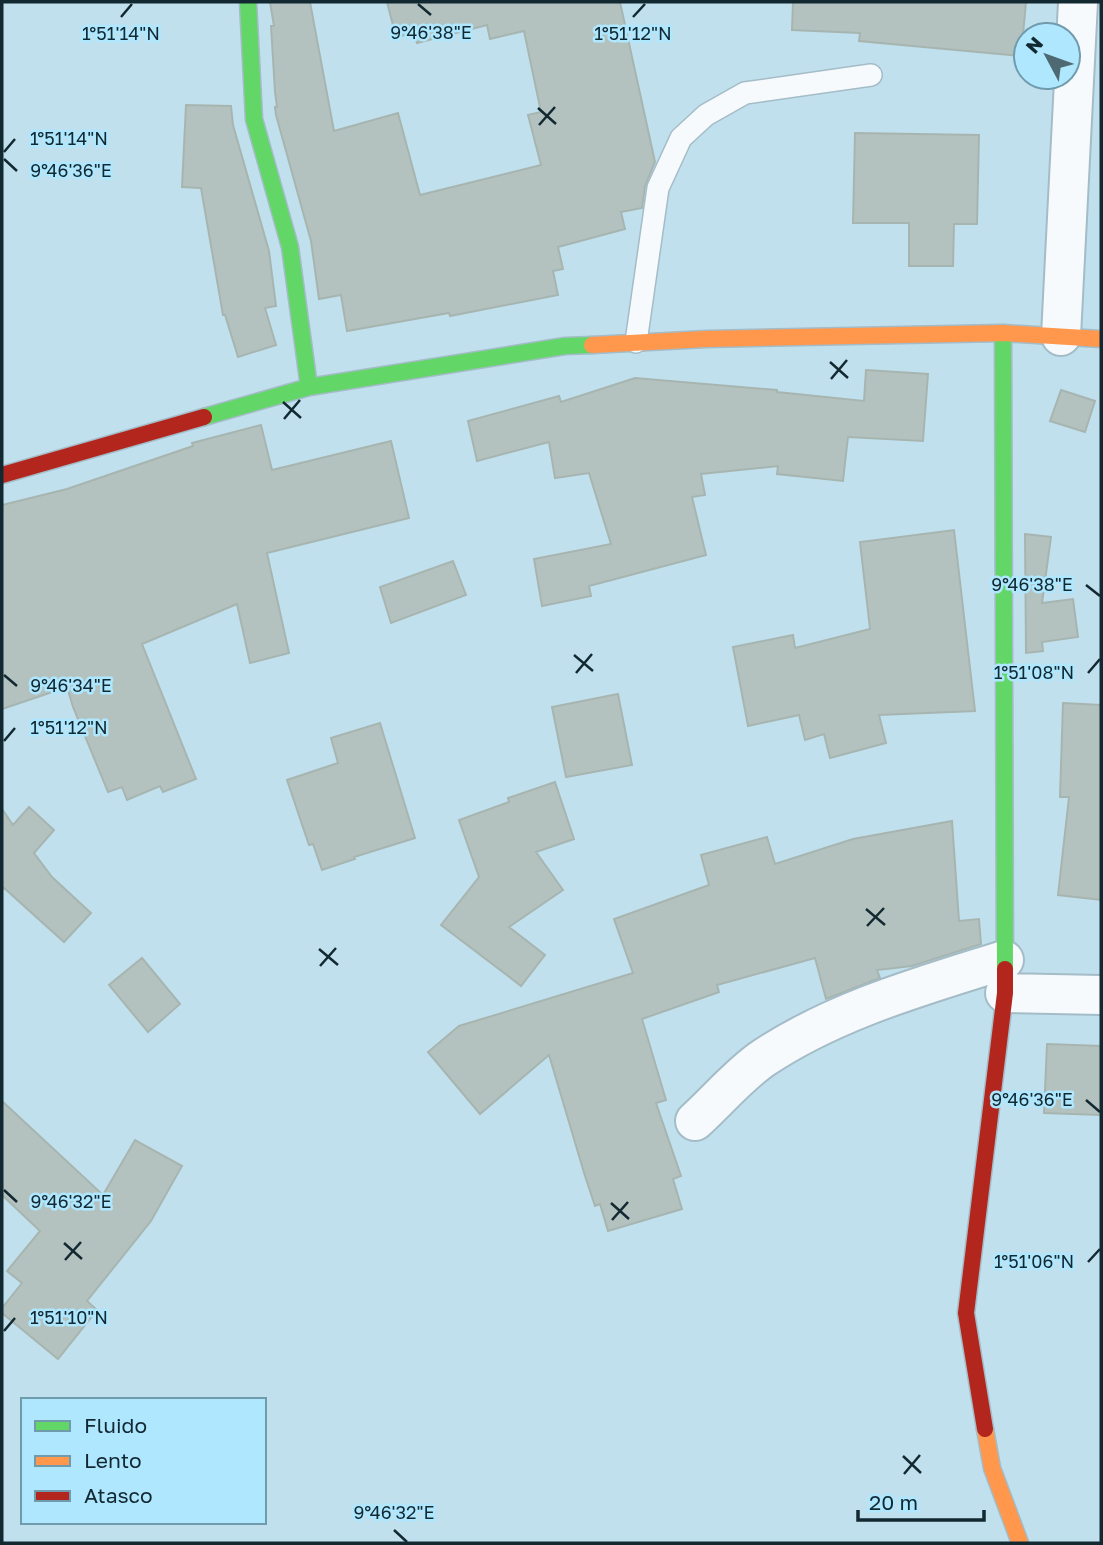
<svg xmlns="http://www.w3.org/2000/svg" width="1103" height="1545" font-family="'Golos Text',sans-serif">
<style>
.building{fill:#b4c2bf;stroke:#a7b5b1;stroke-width:2}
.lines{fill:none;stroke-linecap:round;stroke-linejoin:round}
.lane-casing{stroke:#a4bcc7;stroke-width:24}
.street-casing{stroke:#a4bcc7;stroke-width:42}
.fast-casing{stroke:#a4bcc7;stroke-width:19}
.slow-casing{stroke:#a4bcc7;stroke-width:19}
.jam-casing{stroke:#a4bcc7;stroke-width:19}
.lane{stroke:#f6fafc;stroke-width:21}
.street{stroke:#f6fafc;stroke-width:38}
.fast{stroke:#63d668;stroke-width:16}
.slow{stroke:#ff974d;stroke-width:16}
.jam{stroke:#b3261e;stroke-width:16}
.ticks{fill:none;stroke:#122932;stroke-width:2.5}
.ticks-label{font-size:18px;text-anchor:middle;fill:#122932;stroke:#afe7ff;stroke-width:5;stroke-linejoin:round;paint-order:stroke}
</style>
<rect width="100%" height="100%" fill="#c1e0ed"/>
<!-- building -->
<path class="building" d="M270,2H310L334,131L398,113L420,195L541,165L528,115L541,112L524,31L490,39L487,25L417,43L414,33L396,37L387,2H620L655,162L645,186L642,208L621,212L625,229L558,247L563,269L553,271L558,295L450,316L449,313L347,331L341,295L319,299L311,241L276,115L275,107H277L275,92L271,26H274Z
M793,2H1026L1021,56L859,41L860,33L792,30Z
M186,105L231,106L233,125L269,251L276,306L265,308L276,345L238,357L225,315H223L201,188L182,187Z
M855,133L979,135L977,224H954L953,266H909V223H853Z
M866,370L928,374L923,441L848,437L843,481L777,474L778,466L701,474L705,495L692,497L706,555L589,586L591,596L542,606L534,559L611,544L589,473L555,478L549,442L477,461L468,421L559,396L561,402L635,378L777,390V392L864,401Z
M1061,390L1095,401L1085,432L1050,421Z
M261,425L272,470L391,441L409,518L267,553L289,653L250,663L237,604L142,644L196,779L163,792L160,786L127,800L122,787L108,792L73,707L67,687L2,709V505L67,489L193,446L192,443Z
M954,530L975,711L879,715L886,743L830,758L824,734L805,740L799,715L748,726L733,647L793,635L795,648L870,629L860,542Z
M1025,534L1051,537L1042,603L1073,599L1078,637L1042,642L1043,651L1026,653Z
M453,561L466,595L391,623L380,587Z
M618,694L632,765L566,777L552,707Z
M1063,703L1101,705V900L1058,895L1069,797H1060Z
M380,723L415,838L354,857L355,859L322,870L313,844L309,845L287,780L338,763L331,738Z
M555,782L574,839L536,852L563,890L509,927L545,955L521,986L441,925L479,877L459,820L509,802L508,798Z
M29,807L54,830L34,853L52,877L91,913L64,942L4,888L2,890V809L13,825Z
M952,821L959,921L979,919L981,944L912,966L877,970L880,978L826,999L815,958L717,985L719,992L642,1019L666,1100L656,1103L681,1176L673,1179L682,1209L608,1231L600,1204L595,1206L585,1176L549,1055L480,1114L428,1052L459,1026L633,973L614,919L709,885L701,855L767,837L775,864L853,839Z
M142,958L180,1004L148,1032L109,985Z
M1047,1044L1101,1046V1115L1044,1113Z
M2,1101L103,1195L135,1140L182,1166L151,1221L87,1301L97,1310L58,1359L2,1313V1308L22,1283L7,1271L40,1231L2,1195Z"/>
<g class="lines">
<defs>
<path id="lane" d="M636,342L658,188L681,138L706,115L745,93L871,75"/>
<path id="street" d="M1061,336L1078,2
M1005,993L1101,995
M695,1121C717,1101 738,1076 762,1059C835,1010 922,986 1004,960"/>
<path id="fast" d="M248,2L254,119L290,247L309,387
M1003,333L1005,969
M204,417L309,387L565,346L592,345"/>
<path id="slow" d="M592,345L706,339L1003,333L1101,339
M985,1429L992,1468L1020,1543"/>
<path id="jam" d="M2,475L204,417
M985,1429L966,1313L1005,993V969"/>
</defs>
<!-- lane casing -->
<use href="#lane" class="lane-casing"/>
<!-- street casing -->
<use href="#street" class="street-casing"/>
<!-- fast casing -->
<use href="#fast" class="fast-casing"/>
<!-- slow casing -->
<use href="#slow" class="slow-casing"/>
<!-- jam casing -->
<use href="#jam" class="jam-casing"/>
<!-- lane -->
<use href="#lane" class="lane"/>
<!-- street -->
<use href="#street" class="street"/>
<!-- fast -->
<use href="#fast" class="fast"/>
<!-- slow -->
<use href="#slow" class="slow"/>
<!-- jam -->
<use href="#jam" class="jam"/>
</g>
<!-- ticks -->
<path class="ticks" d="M418,4L431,15M121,17L132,4M633,17L645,4M538,108L556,124M539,125L555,107M4,152L15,139M4,159L17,171M830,362L848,378M831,379L847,360M283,402L301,418M284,419L300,400M1086,585L1100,596M574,655L593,671M576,673L592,654M1088,673L1100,659M4,675L17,686M4,741L15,728M866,909L885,925M867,926L884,908M319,949L338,965M320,966L336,948M1086,1100L1100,1112M4,1190L17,1202M611,1203L629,1219M612,1220L628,1202M64,1243L82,1259M65,1260L81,1242M1088,1262L1100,1249M4,1331L15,1318M903,1456L921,1473M904,1474L920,1455M394,1530L407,1542"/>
<g class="ticks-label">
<text x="431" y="39">9°46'38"E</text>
<text x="121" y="40">1°51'14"N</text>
<text x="633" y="40">1°51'12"N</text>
<text x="69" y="145">1°51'14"N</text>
<text x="71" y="177">9°46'36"E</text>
<text x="1032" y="591">9°46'38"E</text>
<text x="1034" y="679">1°51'08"N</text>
<text x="71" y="692">9°46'34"E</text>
<text x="69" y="734">1°51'12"N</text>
<text x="1032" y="1106">9°46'36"E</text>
<text x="71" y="1208">9°46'32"E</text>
<text x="1034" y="1268">1°51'06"N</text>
<text x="69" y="1324">1°51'10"N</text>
<text x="394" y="1519">9°46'32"E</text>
</g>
<!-- border -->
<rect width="1103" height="1545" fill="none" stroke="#122932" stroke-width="7"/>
<!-- legend -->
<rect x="21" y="1398" width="245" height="126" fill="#afe7ff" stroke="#709bad" stroke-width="2"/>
<rect x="35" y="1421" width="35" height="10" fill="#63d668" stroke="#709bad" stroke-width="2"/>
<text x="84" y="1433" font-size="21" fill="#122932">Fluido</text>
<rect x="35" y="1456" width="35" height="10" fill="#ff974d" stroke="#709bad" stroke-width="2"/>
<text x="84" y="1468" font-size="21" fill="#122932">Lento</text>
<rect x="35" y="1491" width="35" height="10" fill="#b3261e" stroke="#709bad" stroke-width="2"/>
<text x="84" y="1503" font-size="21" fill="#122932">Atasco</text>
<!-- north arrow -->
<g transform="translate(1047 56) rotate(311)"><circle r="33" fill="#afe7ff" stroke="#709bad" stroke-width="2"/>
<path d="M0-5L12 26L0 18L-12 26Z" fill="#4f6973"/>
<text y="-10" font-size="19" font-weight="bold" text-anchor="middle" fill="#122932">N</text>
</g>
<!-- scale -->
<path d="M858 1510v10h126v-10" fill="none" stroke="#122932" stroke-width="3.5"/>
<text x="869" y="1510" font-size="21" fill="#122932" stroke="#afe7ff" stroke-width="5" paint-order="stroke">20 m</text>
</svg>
